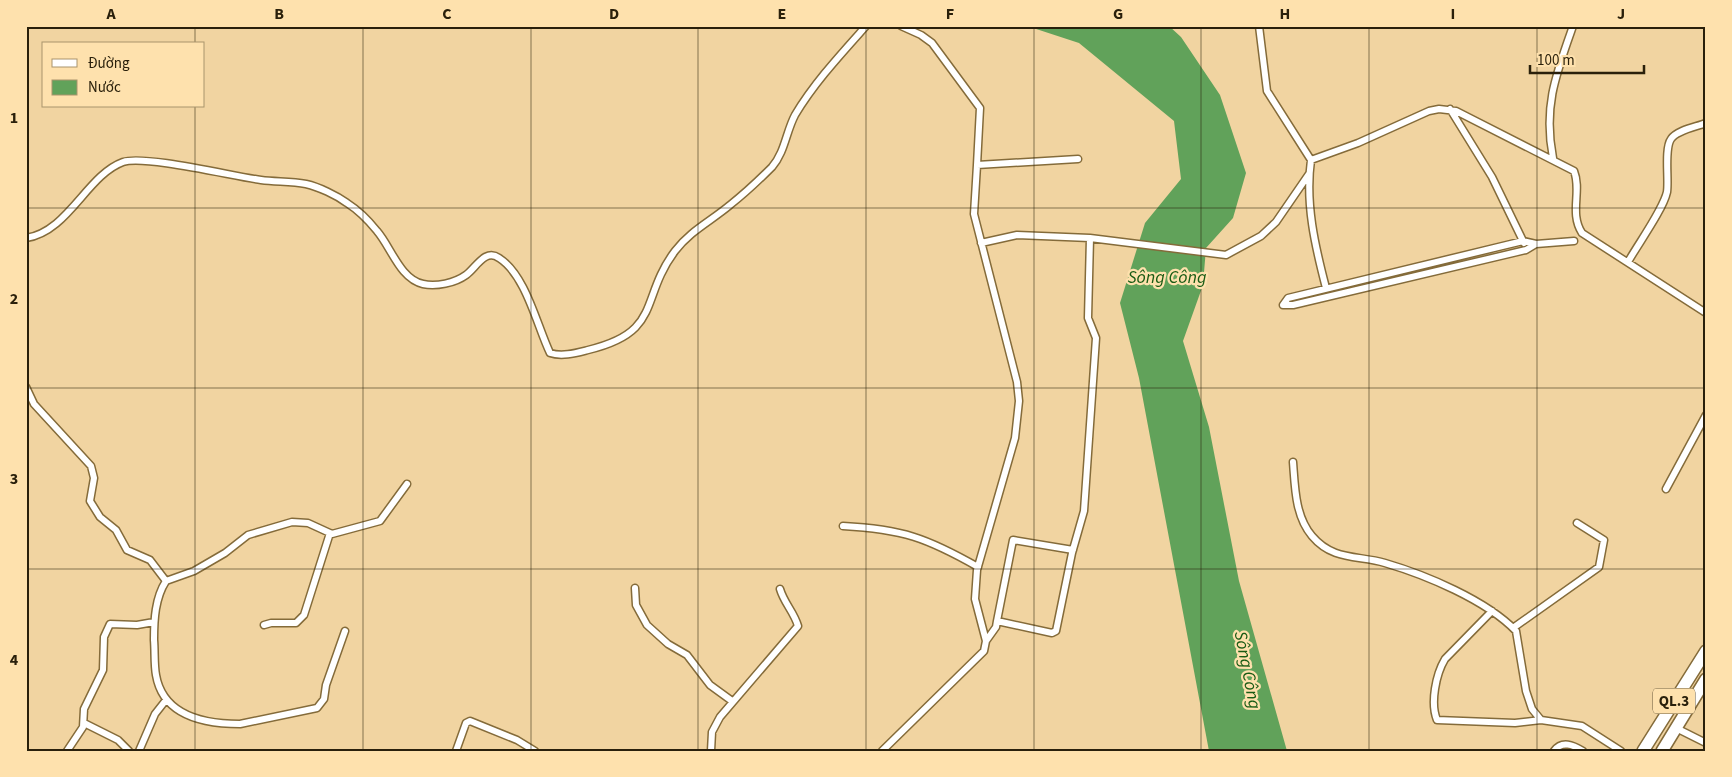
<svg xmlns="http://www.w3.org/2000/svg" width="1732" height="777" font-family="'Source Sans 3',sans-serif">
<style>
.water{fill:#61a25a}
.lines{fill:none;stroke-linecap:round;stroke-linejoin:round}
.street-casing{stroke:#846b3a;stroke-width:9}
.highway-casing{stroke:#846b3a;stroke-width:14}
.street{stroke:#fff;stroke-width:6}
.highway{stroke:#fff;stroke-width:11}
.grid{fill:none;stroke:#2a200b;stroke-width:1;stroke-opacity:0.55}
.labels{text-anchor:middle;stroke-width:4.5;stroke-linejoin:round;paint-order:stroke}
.shield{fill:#fee1ad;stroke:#6a5a3c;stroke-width:1}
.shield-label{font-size:15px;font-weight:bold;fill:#2a200b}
.water-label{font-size:18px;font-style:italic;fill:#195b14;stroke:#fee1ad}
.neatline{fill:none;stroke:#2a200b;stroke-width:2}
.grid-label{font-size:16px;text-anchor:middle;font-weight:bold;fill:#2a200b}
</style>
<rect width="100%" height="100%" fill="#f1d4a1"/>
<!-- water -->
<path class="water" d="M1027,26H1169L1181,37L1220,95L1246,173L1233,218L1206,248L1203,285L1183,341L1209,427L1239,581L1287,751H1209L1139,378L1120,303L1145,223L1181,179L1174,121L1079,43Z"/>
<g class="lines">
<defs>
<path id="street" d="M901,26L921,35L932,43L980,108L977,165
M1259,26L1267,91L1311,160L1358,143L1429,111L1439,109L1456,111L1574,171C1582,191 1569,213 1582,233L1706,313
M1450,109L1492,177L1524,243
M1553,158C1543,107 1556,74 1573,26
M1311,160C1305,203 1315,246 1326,288
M26,238C68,232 87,175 123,162C145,155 232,176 261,180C276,182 291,181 306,184C319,187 336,195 347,203C358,210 369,221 377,231C391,247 400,279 423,284C436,287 455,283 466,275C476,268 485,248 499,258C526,275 537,326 550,353C562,357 576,353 588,350C663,332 639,299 675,251C690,231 711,221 730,205C744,194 759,180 772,167C785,152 786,132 795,115C814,83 841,54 866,26
M1090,238L1226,255L1261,236L1276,222L1309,174
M1523,241L1536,244L1526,250L1293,305H1283L1288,298Z
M981,243L1017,235L1090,238L1088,318L1096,338L1084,511L1072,553L1056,631L1052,633L997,621L996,627L986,641
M1536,244L1574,241
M1628,262C1638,244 1663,210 1667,192C1669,179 1664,149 1671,139C1677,130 1696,127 1706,123
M26,387L34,404L91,466L94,478L90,501L100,517L116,530L127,550L150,560L166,581
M1293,462C1295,487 1295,516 1312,536C1333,561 1358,555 1385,563C1426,575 1486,600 1516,631L1526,691L1532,709L1541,720L1582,726L1621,751
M1666,489L1706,415
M843,526C902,529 927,538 978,567
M635,588L636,605L647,625L668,644L687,655L710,685L732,701
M1492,611L1445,659C1436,674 1430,703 1437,720L1515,723L1541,720
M997,621L1013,540L1073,550
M264,625L271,623H296L304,615L330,533
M1513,628L1599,567L1604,540L1577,523
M345,631L326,685L324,699L317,708L240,724C204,724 163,716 156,675C154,664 155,651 154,640C154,620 155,598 166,581L194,571L225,553L248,535L292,522L308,523L332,534L380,521L407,484
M84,723L118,740L129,751
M1676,728L1706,743
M67,751L83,727L84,709L103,670L104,637L110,624L137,625L154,622
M139,751L155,714L166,700
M456,751L466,723L470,721L517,740L535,751
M711,751L712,732L720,717L798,626C794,612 784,603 780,589
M882,751L984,651L986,641L975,599L977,570L1015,438L1019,401L1017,382L974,214L977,165L1078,159
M1554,751C1562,740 1573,745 1583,751"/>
<path id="highway" d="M1643,751L1706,651
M1662,751L1706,679"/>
</defs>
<!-- street casing -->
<use href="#street" class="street-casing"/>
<!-- highway casing -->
<use href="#highway" class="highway-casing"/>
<!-- street -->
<use href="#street" class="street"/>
<!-- highway -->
<use href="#highway" class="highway"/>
</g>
<!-- grid -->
<path class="grid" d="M195,26V44M363,26V751M531,26V751M698,26V751M866,26V751M1034,26V751M1201,26V751M1369,26V751M1537,26V751M195,106V751M26,208H1706M26,388H1706M26,569H1706"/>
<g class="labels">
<!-- shield labels -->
<rect class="shield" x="1653" y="688.5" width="42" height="25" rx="4"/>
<g class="shield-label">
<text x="1674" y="706">QL.3</text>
</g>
<!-- water labels -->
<g class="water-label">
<text x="1167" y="283">Sông Công</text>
<text transform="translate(1248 670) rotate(79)" y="6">Sông Công</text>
</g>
</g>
<!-- border -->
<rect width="1732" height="777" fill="none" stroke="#fee1ad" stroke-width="55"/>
<!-- legend -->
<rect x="42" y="42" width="162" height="65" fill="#fee1ad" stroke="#a9946c"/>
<rect x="52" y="59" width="25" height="8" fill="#ffffff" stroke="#a9946c"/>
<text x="88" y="68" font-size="15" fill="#2a200b">Đường</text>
<rect x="52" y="80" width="25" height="15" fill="#61a25a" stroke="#a9946c"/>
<text x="88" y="92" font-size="15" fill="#2a200b">Nước</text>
<!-- scale -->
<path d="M1530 65v8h114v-8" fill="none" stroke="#2a200b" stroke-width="2.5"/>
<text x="1537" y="65" font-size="15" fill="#2a200b" stroke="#fee1ad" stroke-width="4" paint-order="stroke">100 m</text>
<rect x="28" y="28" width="1676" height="722" class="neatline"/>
<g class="grid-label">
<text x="111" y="19">A</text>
<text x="279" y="19">B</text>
<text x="447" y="19">C</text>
<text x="614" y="19">D</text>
<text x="782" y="19">E</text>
<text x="950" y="19">F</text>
<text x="1118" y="19">G</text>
<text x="1285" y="19">H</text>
<text x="1453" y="19">I</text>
<text x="1621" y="19">J</text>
<text x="14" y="123">1</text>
<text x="14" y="304">2</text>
<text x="14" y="484">3</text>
<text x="14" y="665">4</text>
</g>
</svg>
